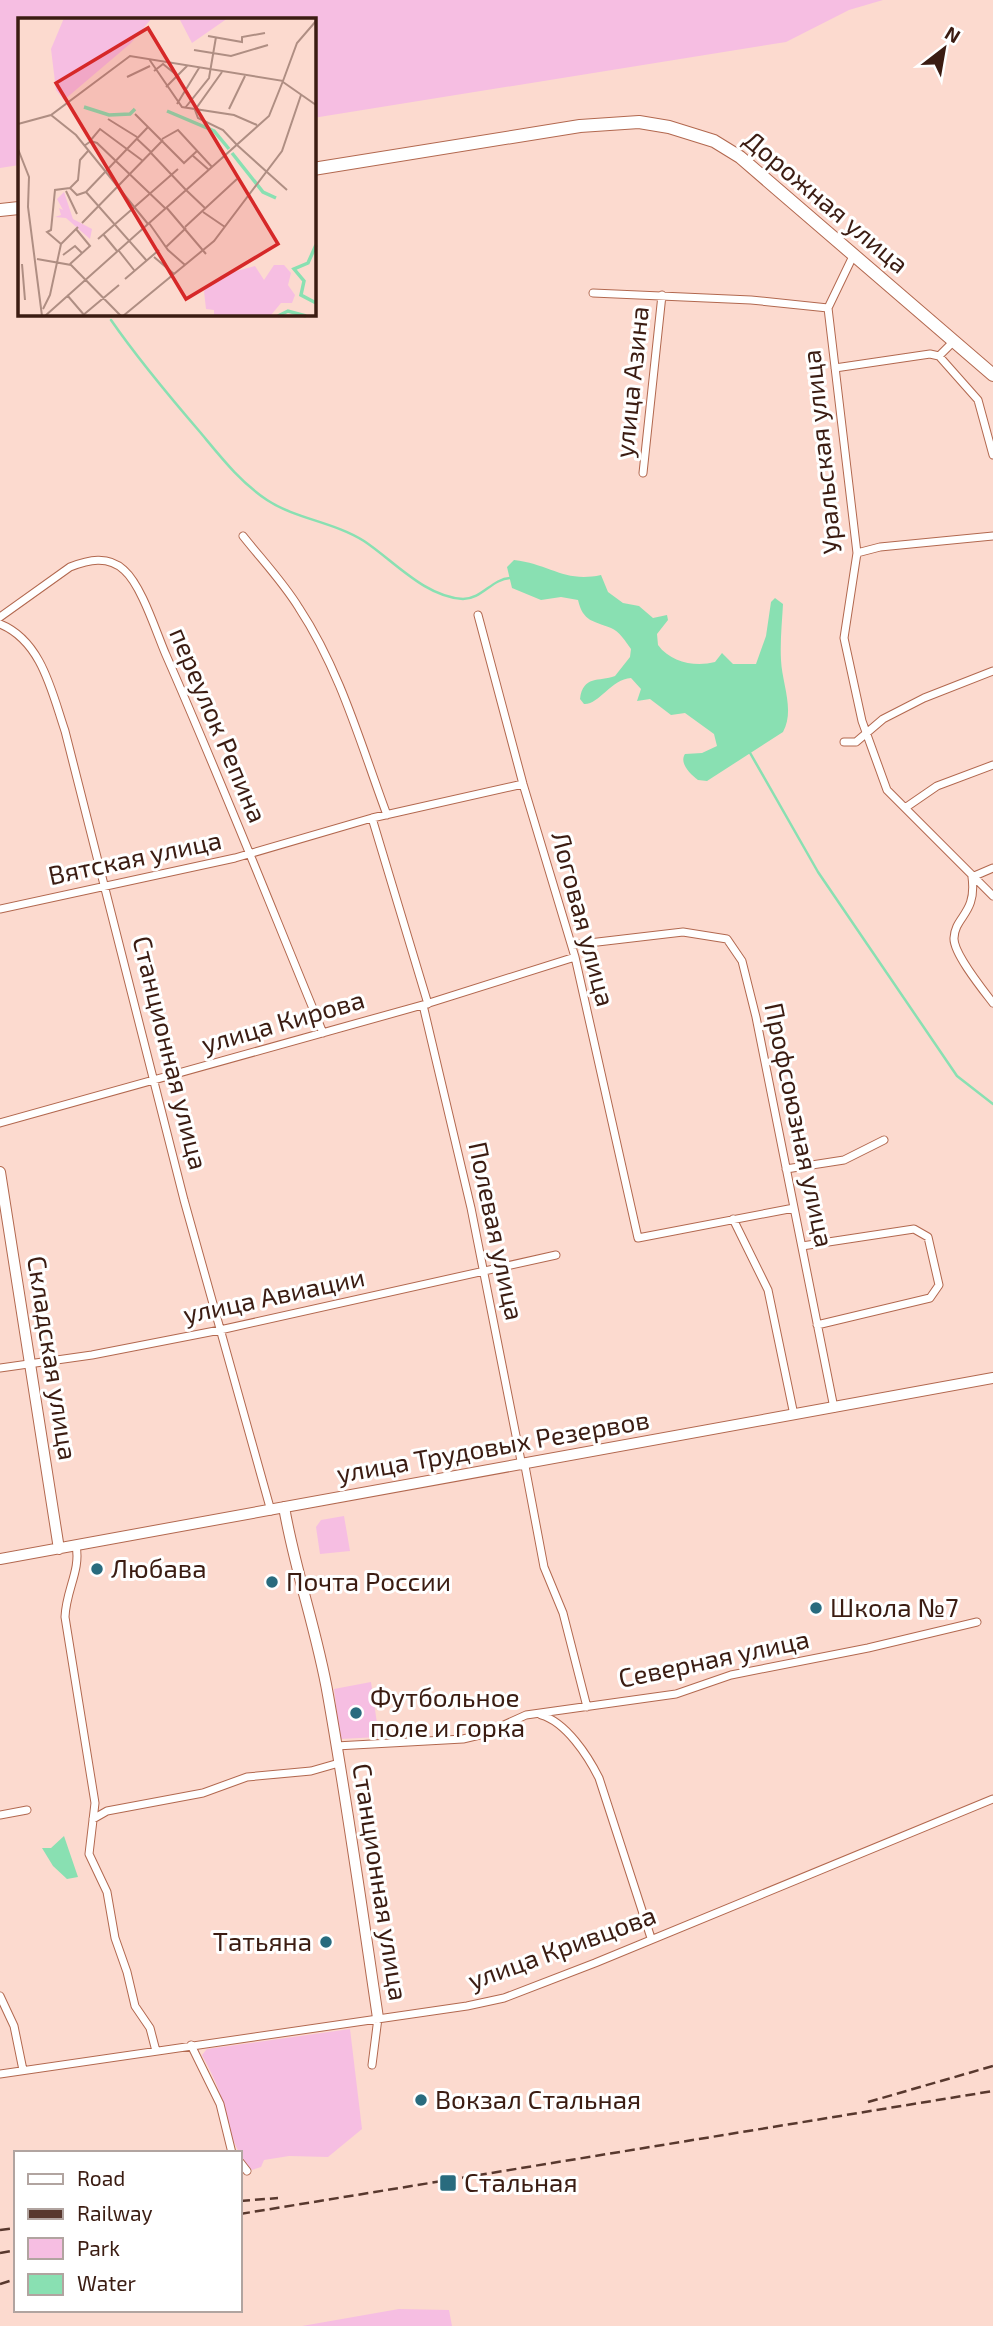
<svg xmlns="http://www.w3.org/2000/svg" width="993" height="2326" font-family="'Exo 2',sans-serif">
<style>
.green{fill:#f6bee2}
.water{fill:#89e0b2}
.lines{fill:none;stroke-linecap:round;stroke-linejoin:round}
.stream{stroke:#89e0b2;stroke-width:2.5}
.street-casing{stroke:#b2684f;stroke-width:9}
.secondary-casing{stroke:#b2684f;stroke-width:12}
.highway-casing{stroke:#b2684f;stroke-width:14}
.street{stroke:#fff;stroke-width:7}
.secondary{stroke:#fff;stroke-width:10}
.highway{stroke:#fff;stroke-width:12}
.rail{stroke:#58382e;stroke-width:2.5;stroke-dasharray:10 5;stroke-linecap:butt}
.poi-dot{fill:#296b7e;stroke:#fff;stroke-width:2.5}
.labels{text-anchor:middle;stroke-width:6;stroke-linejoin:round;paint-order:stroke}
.street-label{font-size:26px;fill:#3b1c12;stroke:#fff}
.poi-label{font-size:26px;fill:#3b1c12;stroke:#fff;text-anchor:start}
.inset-river{fill:none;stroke:#89e0b2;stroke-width:3.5}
.inset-road{fill:none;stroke:#af8e83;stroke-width:2}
.view{fill:#d62828;fill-opacity:0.15;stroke:#d62828;stroke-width:3.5}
.inset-edge{fill:none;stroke:#3b1c12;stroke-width:3.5}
</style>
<rect width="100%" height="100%" fill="#fcdacf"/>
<!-- green -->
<path class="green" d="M0,0H883L849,10L786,42L313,118V19H19V165L0,168Z
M344,1516L350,1551L320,1554L316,1527L321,1520Z
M371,1682L379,1737L340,1739L334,1689Z
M350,2029L362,2129L328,2157L289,2156L264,2160L261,2167L252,2170C233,2150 229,2127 222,2101C218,2085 210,2070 202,2055L207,2049Z
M399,2309L449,2310L452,2326H302Z"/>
<!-- water -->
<path class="water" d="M514,560C550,564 564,583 601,575L608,592L623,603L639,606L653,618L667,615L668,620L657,634L658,645C671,663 696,667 715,662L722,653L733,664H756L766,636L771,602L775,598L783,604C782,622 780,642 781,660C782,684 795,710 783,732L707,781L698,780C690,774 679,763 685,754L702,753L717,746L714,734L685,713L671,715L650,699L637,701L641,689L631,678C611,679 599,705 584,704L580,699C583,675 599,682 615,676L630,657L631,649C626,642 619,631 611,628C594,621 583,622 578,600L561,597L541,600L512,588L507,567Z
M64,1836L78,1877L67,1879L53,1866L42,1848H51Z"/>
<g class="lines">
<!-- stream -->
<path class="stream" d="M111,320C138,359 169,396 200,432C220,456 240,482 267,500C296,519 334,522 364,541C394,561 425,597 463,599C482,599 492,579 510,578
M749,751L818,872L957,1076L993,1104"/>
<defs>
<path id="street" d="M854,254L828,308L857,553L844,638L862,721L887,790L993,896
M593,293L751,300L828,308
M939,356L954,341
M835,368L930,354L939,356L978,400L993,455
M643,473L662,295
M243,536C262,560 283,582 299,608C340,670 361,745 387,815
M857,553L880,547L993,536
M478,615L523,784L575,957L638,1238L794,1208
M0,617L70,567C88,560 108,555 124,570C142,586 156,632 166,655C221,780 271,907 323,1033
M0,624C42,641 52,693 65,731L184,1200L271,1511
M844,742H856L883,719L924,698L993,671
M905,808L937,786L993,765
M372,818L428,1004
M993,868L972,877C977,914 955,916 954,938C953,953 983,990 993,1003
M0,909L235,858L372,818L523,784
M572,945L683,932L727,939L742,961L756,1017L834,1408
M423,1005L471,1208L522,1466
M0,1123L426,1004L575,957
M786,1169L844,1160L884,1140
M733,1219L768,1290L794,1415
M802,1246L914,1229L928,1237L939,1285L930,1298L817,1325
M0,1368L92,1355L220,1330L556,1255
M525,1466L544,1567L563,1613L587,1707
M76,1546C81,1570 66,1590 65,1617L95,1803L89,1854L107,1892L115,1938L127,1972L135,2006L150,2028L156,2051
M541,1715C566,1722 588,1756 599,1778L651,1938
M336,1746L463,1739L484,1734L526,1715L676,1694L731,1675L868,1648L977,1622
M0,1815L27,1810
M93,1819L107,1811L203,1793L247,1777L311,1771L339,1763
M0,1996L14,2026L23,2070
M191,2045L220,2104L232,2153
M372,2065L378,2018
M0,2074L467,2006L504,1998L595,1963L993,1799
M240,2162L247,2171"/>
<path id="secondary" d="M0,1172L59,1549
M284,1507C295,1571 317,1631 328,1695C347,1802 362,1910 378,2018
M0,1559L993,1378"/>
<path id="highway" d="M313,169L580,126L639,122L669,127L714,141L740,157L993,375
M0,210L19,208"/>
</defs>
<!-- street casing -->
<use href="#street" class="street-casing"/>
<!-- secondary casing -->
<use href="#secondary" class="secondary-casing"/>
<!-- highway casing -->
<use href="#highway" class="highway-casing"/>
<!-- street -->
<use href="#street" class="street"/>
<!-- secondary -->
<use href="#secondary" class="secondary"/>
<!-- highway -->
<use href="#highway" class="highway"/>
<!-- rail -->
<path class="rail" d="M868,2102L993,2066
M240,2201L278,2198
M240,2214L993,2091
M0,2230L16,2228
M0,2253L16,2250
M0,2284L16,2279"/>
</g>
<!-- markers -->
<g class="poi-dot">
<circle cx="97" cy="1569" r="7"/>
<circle cx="272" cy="1582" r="7"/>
<circle cx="816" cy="1608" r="7"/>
<circle cx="356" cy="1713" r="7"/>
<circle cx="326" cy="1942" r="7"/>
<circle cx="421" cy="2100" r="7"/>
<rect x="439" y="2174" width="18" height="18" rx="3.5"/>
</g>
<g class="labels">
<!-- street labels -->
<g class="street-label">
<text transform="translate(826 202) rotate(40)" y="9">Дорожная улица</text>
<text transform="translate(632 382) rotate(-84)" y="9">улица Азина</text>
<text transform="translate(822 452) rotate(-96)" y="9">Уральская улица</text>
<text transform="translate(218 725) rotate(67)" y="9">переулок Репина</text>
<text transform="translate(135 858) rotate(-12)" y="9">Вятская улица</text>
<text transform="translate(583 919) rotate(75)" y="9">Логовая улица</text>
<text transform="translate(283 1022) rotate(-16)" y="9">улица Кирова</text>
<text transform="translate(170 1053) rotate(76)" y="9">Станционная улица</text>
<text transform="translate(799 1125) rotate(78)" y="9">Профсоюзная улица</text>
<text transform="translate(496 1231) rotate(78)" y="9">Полевая улица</text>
<text transform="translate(274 1296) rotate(-12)" y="9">улица Авиации</text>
<text transform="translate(52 1358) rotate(81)" y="9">Складская улица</text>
<text transform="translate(493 1447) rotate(-10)" y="9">улица Трудовых Резервов</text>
<text transform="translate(714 1659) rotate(-12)" y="9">Северная улица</text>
<text transform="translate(380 1882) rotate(81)" y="9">Станционная улица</text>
<text transform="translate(562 1948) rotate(-20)" y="9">улица Кривцова</text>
</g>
<!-- poi labels -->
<g class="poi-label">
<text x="111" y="1578">Любава</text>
<text x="286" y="1591">Почта России</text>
<text x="830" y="1617">Школа №7</text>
<text x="370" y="1707">Футбольное<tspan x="370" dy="30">поле и горка</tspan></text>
<text x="312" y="1951" text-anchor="end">Татьяна</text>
<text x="435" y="2109">Вокзал Стальная</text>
<text x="464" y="2192">Стальная</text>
</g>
</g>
<!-- overview -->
<g transform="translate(18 18)">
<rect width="298" height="298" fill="#fcdacf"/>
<path d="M46,0H134L113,25L46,82L38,72L33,31ZM161,0H210L174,25ZM46,174L55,201L74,211L72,221L48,200L37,199L43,197L41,190L45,192L39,181ZM256,247H266L273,255L270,267L277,277L274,285H263L253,297H196V292L188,291L186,273L204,257L237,248L246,262Z" fill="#f6bee2"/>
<path class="inset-river" d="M66,89L91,97L112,96L117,91M149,93L196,113L211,131M214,135L245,174L258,180M298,227L290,245L276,251L286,263L283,277L298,285M260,298L270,293L288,298"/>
<path class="inset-road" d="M190,18L224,24V19L247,15M176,32L213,38L250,27M131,41L164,89L216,97L239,107M136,53L145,46L161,59M204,54L177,92L180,100L205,112L219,127M109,59L132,48M265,64L298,87M148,69L169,48M159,86L181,50M167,90L191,60L198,19M211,91L227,58M117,96L166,145L179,133M33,97L58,117L130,206M90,101L119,119M0,106L33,97L112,38L265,63L279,25L298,3M118,120L134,135M144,121L160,112L194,149M72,123L82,111L125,143M219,127L269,172M66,128L73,123L79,125L147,190M0,131L11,159L10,189L24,298M133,135L168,172M174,137L191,152M168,172L188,191M48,173L59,196M68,174L129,243M68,174L130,109M68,174L59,177L52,170L60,162L62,142L70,133M148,189L188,236M185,194L207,209M64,205L145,122M131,205L150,232L167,247M167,209L219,161M85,216L99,233M80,221L160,151M43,226L29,214L33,212L37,172L52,170M148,229L168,210M101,233L116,252M45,237L57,228L64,235M136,239L156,256M19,241L53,247L103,298M4,246L7,282M52,246L72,228L58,211M107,261L141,232M49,277L67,298M25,291L32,277L43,226L60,209M27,298L251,98L265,63M64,298L101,267M105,298L196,223L264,133L283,77"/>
<path class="view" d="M130,10L260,226L168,281L38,65Z"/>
<rect width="298" height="298" class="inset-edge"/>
</g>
<!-- legend -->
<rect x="14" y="2151" width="228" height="161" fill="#ffffff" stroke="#b1a4a0" stroke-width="2"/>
<rect x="28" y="2174" width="35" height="10" fill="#ffffff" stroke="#b1a4a0" stroke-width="2"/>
<text x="77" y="2186" font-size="21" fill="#3b1c12">Road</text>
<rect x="28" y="2209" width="35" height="10" fill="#58382e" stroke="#b1a4a0" stroke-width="2"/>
<text x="77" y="2221" font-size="21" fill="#3b1c12">Railway</text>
<rect x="28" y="2238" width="35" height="21" fill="#f6bee2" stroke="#b1a4a0" stroke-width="2"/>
<text x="77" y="2256" font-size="21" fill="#3b1c12">Park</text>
<rect x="28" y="2274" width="35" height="21" fill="#89e0b2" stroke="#b1a4a0" stroke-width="2"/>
<text x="77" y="2291" font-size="21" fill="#3b1c12">Water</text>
<!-- north arrow -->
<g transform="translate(944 49) rotate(31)" stroke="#ffffff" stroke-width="5" paint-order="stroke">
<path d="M0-5L12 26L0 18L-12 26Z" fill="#3b1c12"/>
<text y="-10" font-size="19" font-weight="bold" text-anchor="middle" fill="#3b1c12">N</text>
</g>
</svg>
